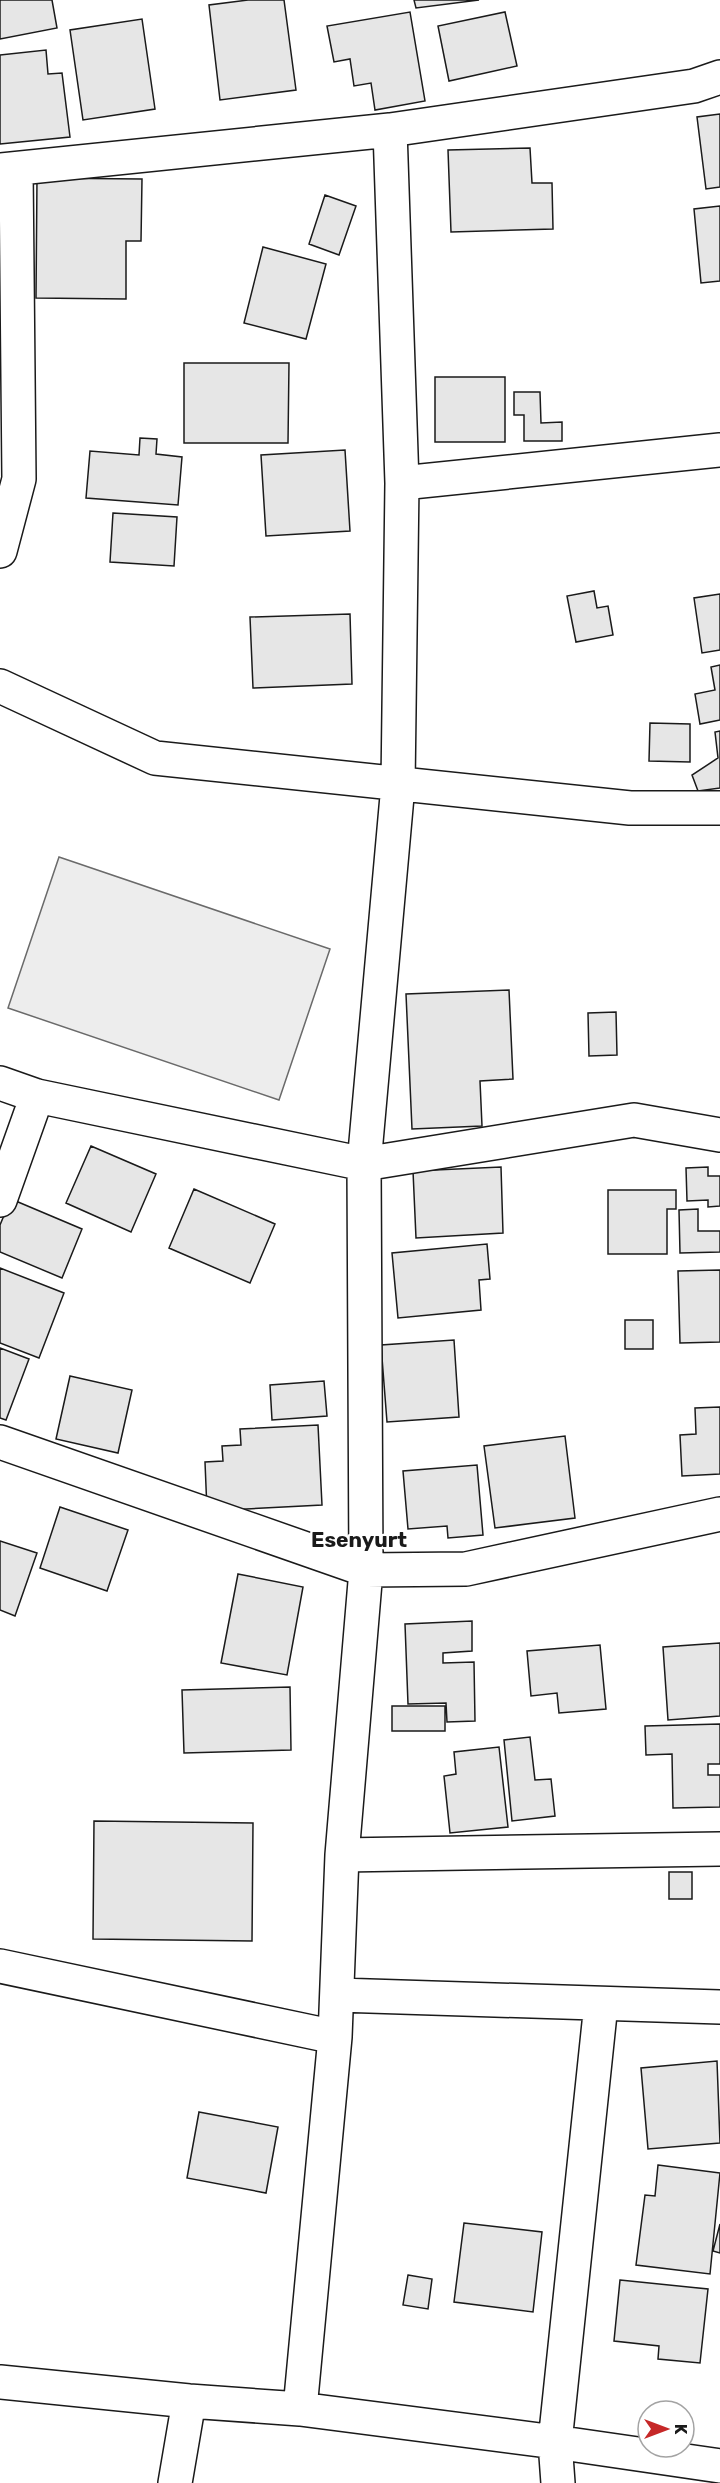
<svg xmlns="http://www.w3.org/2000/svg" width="720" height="2483" font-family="Rubik,sans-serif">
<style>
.built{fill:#ededed;stroke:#6a6a6a;stroke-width:1.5}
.building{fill:#e6e6e6;stroke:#1a1a1a;stroke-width:1.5}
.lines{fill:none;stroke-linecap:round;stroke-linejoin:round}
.street-casing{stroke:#1a1a1a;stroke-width:36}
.street{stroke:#fff;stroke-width:33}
.labels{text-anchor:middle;stroke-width:4.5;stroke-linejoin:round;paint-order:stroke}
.district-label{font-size:21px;font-weight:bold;fill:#1a1a1a;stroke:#fff}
</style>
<rect width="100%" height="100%" fill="#fff"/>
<!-- built -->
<path class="built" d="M59,857L330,949L279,1100L8,1008Z"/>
<!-- building -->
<path class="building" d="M0,0H52L57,28L0,39Z
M248,0H284L296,90L220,100L209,5Z
M414,0H479L416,8Z
M410,12L425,101L375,110L371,83L354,86L350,59L334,62L327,26Z
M505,12L517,66L449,81L438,26Z
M142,19L155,109L83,120L70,30Z
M46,50L48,74L62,73L70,137L0,144V55Z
M720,114V187L706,189L697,117Z
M530,148L532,183H552L553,229L451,232L448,150Z
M37,178L142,179L141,241H126V299L36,298Z
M325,195L356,206L339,255L309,244Z
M720,206V281L701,283L694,209Z
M263,247L326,264L306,339L244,323Z
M184,363H289L288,443H184Z
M435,377H505V442H435Z
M514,392H540L541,423L562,422V441H524V415H514Z
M140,438L157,439L156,454L182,457L178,505L86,498L90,451L139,455Z
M345,450L350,531L266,536L261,455Z
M113,513L177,517L174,566L110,562Z
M594,591L597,608L608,606L613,635L576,642L567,596Z
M720,594V650L702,653L694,598Z
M350,614L352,684L253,688L250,617Z
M720,665V720L700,724L695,694L715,690L711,667Z
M650,723L690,724V762L649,761Z
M720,731V788L698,791L692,775L718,758L715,732Z
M509,990L513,1079L480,1081L482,1126L412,1129L406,994Z
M616,1012L617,1055L589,1056L588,1013Z
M91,1146L156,1174L131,1232L66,1203Z
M501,1167L503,1233L416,1238L413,1171Z
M708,1167V1176H720V1206L708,1207V1200L687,1201L686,1168Z
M194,1189L275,1224L250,1283L169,1248Z
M608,1190H676V1209H667V1254H608Z
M11,1199L82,1229L62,1278L0,1252V1225Z
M698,1209V1231H720V1252L680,1253L679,1210Z
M487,1244L490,1279L479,1280L481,1310L398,1318L392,1253Z
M0,1268L64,1293L39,1358L0,1343Z
M720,1270V1342L680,1343L678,1271Z
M625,1320H653V1349H625Z
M454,1340L459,1417L387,1422L381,1345Z
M0,1348L29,1359L6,1420L0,1418Z
M70,1376L132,1390L118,1453L56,1439Z
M324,1381L327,1416L272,1420L270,1385Z
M720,1407V1474L682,1476L680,1435L696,1434L695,1408Z
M318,1425L322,1505L207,1511L205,1462L223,1461L222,1446L241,1445L240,1429Z
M565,1436L575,1518L495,1528L484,1446Z
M477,1465L483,1535L448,1538L447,1526L408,1529L403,1471Z
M60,1507L128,1530L107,1591L40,1568Z
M0,1541L37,1553L15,1616L0,1610Z
M238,1574L303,1587L287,1675L221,1663Z
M472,1621V1651L443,1653V1663L474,1662L475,1721L447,1722L446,1703L408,1704L405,1624Z
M720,1643V1716L668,1720L663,1647Z
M600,1645L606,1709L559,1713L557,1693L531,1696L527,1651Z
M290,1687L291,1750L184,1753L182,1690Z
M392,1706H445V1731H392Z
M720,1724V1764H708V1775H720V1807L673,1808L672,1754L646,1755L645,1726Z
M530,1737L535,1780L551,1779L555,1816L512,1821L504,1740Z
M499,1747L508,1827L450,1833L444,1776L456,1774L454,1752Z
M94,1821L253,1823L252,1941L93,1939Z
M669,1872H692V1899H669Z
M717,2061L720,2143L648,2149L641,2068Z
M199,2112L278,2127L266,2193L187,2178Z
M658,2165L720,2173L710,2274L636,2265L645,2195L655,2196Z
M464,2223L542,2232L533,2312L454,2302Z
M720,2224V2253L713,2251Z
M408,2275L432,2279L428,2309L403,2305Z
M620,2280L708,2289L700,2363L658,2359L659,2346L614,2341Z"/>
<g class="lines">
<defs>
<path id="street" d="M0,170L390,130L694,86L720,77
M402,483L720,450
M0,551L19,479L16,169
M0,686L155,758L630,808H720
M0,1083L37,1096L364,1164L634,1120L720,1135
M0,1200L37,1096
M0,1442L366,1570L466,1569L720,1514
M342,1855L720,1849
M0,1966L335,2037
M338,1995L720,2007
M0,2382L189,2401L300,2409L555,2442L720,2466
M300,2409L335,2037L342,1855L366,1570L364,1164L398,785L402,483L390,130
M175,2483L189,2401
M558,2483L555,2442L601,2004"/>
</defs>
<!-- street casing -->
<use href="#street" class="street-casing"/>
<!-- street -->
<use href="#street" class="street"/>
</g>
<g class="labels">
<!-- district labels -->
<g class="district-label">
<text x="359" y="1547">Esenyurt</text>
</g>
</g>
<!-- north arrow -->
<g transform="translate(666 2429) rotate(90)"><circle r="28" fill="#ffffff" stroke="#a3a3a3" stroke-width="1.5"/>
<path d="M0-4.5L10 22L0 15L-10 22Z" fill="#c62828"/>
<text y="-9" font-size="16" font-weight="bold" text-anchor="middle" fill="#1a1a1a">K</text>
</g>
</svg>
